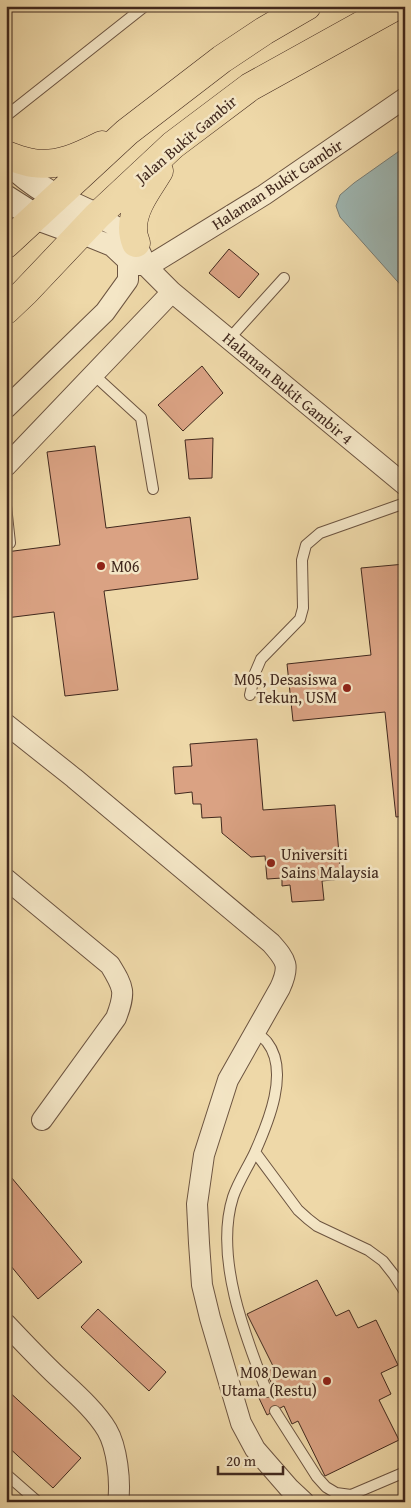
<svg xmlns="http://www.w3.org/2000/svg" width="411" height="1508" font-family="'Gentium Book Plus',serif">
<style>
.water{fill:#9eb7b3;stroke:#797e77}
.building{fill:#daa283;stroke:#41281d}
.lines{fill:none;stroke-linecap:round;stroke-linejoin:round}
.service-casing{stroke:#6c5440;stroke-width:12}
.minor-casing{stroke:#6c5440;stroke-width:22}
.tertiary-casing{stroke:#6c5440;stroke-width:27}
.primary-casing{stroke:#41281d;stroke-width:29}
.service{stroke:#f4e6c6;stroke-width:10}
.minor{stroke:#f4e6c6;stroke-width:20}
.tertiary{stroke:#f4e6c6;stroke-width:25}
.primary{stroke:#eed8a8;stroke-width:28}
.poi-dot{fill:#8f2418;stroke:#f4e6c6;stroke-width:2}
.labels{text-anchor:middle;stroke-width:5;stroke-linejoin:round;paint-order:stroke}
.street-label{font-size:16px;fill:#41281d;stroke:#f4e6c6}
.poi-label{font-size:16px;fill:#41281d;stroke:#f4e6c6;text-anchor:start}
</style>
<rect width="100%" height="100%" fill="#eed8a8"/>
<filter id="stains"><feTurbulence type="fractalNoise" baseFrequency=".004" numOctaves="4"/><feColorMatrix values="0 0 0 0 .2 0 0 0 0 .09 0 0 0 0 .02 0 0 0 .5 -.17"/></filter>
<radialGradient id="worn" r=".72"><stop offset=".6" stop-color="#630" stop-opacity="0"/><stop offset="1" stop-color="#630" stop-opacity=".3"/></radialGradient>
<!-- water -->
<path class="water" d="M405,147V290L340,217L336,206L340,195L354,183Z"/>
<!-- building -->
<path class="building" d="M229,249L259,274L239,298L209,273Z
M202,366L223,393L183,431L158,405Z
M213,438L212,478L189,479L185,440Z
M95,446L106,528L190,517L198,579L104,591L118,690L65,696L54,612L6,618V552L60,545L47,452Z
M405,564V816L396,817L385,712L293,721L287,664L371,655L361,568Z
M257,739L263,810L335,805L341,879L322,881L324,900L292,902L290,885L282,886V878L267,879L265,856L251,857L222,833L221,817L202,818L201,804H193L192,792L175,794L173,767L192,766L190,744Z
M6,1171L82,1262L38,1299L6,1260Z
M317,1280L336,1316L349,1310L358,1328L376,1320L398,1365L381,1373L391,1394L379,1400L399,1440L325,1476L298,1421L292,1424L284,1406L267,1415L258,1396L274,1388L266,1372L274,1368L247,1314Z
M98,1309L166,1372L149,1391L81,1327Z
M6,1389L81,1458L53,1488L6,1445Z"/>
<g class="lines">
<defs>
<path id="service" d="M6,116L145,6
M229,339L284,278
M94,375L141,418L153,489
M6,506L10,543
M250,695L255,673L261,659L300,619L303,608L302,560L306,545L320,533L405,503
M255,1032C259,1035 264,1038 267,1042C290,1071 268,1123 255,1152L298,1210L308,1219L317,1226L368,1250L383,1261L394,1275L405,1292
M255,1152C248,1167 238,1182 233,1197C214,1257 245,1336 267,1392
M275,1411L317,1477L326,1487L336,1493L351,1495L405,1472
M6,1474L38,1502"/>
<path id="minor" d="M97,216L122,230L136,243L147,267L172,292L405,485
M80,233L112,246L128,261L140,265
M147,267L264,195L405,98
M6,408L105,312L128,280V261
M6,466L172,292
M6,724L74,778L271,943C287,961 290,966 280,988L228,1080L204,1155L197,1204L199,1243L202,1285L210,1318L241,1423L255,1449L289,1488L304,1502
M6,879L110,965C124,988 126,992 116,1018L42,1120
M6,1324C23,1342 40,1360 58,1377C74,1392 96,1411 107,1430C117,1447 121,1482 118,1502"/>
<path id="tertiary" d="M6,159C34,188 61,200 97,216
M6,198L36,217L80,233"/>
<path id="primary" d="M6,155C15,158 24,162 33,163C58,167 80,156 102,145
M136,243C134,238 133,233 133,228C133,207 149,188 159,171
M6,244L127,132L222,59L264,31L307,6
M6,310L25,292L97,216L173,145L250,87L396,6"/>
</defs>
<!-- service casing -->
<use href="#service" class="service-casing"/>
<!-- minor casing -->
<use href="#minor" class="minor-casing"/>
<!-- tertiary casing -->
<use href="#tertiary" class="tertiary-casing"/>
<!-- primary casing -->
<use href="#primary" class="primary-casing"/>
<!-- service -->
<use href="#service" class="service"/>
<!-- minor -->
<use href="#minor" class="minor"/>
<!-- tertiary -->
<use href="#tertiary" class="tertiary"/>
<!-- primary -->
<use href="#primary" class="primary"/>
</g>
<!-- markers -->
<g class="poi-dot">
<circle cx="101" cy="566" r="5"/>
<circle cx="347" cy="688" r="5"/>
<circle cx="271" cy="863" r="5"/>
<circle cx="327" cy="1381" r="5"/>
</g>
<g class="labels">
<!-- street labels -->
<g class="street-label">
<text transform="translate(186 139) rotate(-40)" y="6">Jalan Bukit Gambir</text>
<text transform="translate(277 184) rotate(-33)" y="6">Halaman Bukit Gambir</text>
<text transform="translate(288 388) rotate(40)" y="6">Halaman Bukit Gambir 4</text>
</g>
<!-- poi labels -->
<g class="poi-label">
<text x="111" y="572">M06</text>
<text x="337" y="685" text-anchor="end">M05, Desasiswa<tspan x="337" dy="18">Tekun, USM</tspan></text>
<text x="281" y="860">Universiti<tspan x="281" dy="18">Sains Malaysia</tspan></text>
<text x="317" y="1378" text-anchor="end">M08 Dewan<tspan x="317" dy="18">Utama (Restu)</tspan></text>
</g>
</g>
<!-- margin -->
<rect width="411" height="1508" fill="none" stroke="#eed8a8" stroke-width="25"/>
<rect x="8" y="8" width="396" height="1493" fill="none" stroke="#41281d" stroke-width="2.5"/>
<rect x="12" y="12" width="386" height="1483" fill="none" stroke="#41281d"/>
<!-- scale -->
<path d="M218 1466v8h65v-8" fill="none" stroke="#41281d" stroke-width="2.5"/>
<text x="226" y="1466" font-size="15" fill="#41281d" stroke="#f4e6c6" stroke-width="4" paint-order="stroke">20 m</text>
<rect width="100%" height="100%" filter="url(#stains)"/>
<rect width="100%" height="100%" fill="url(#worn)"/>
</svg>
